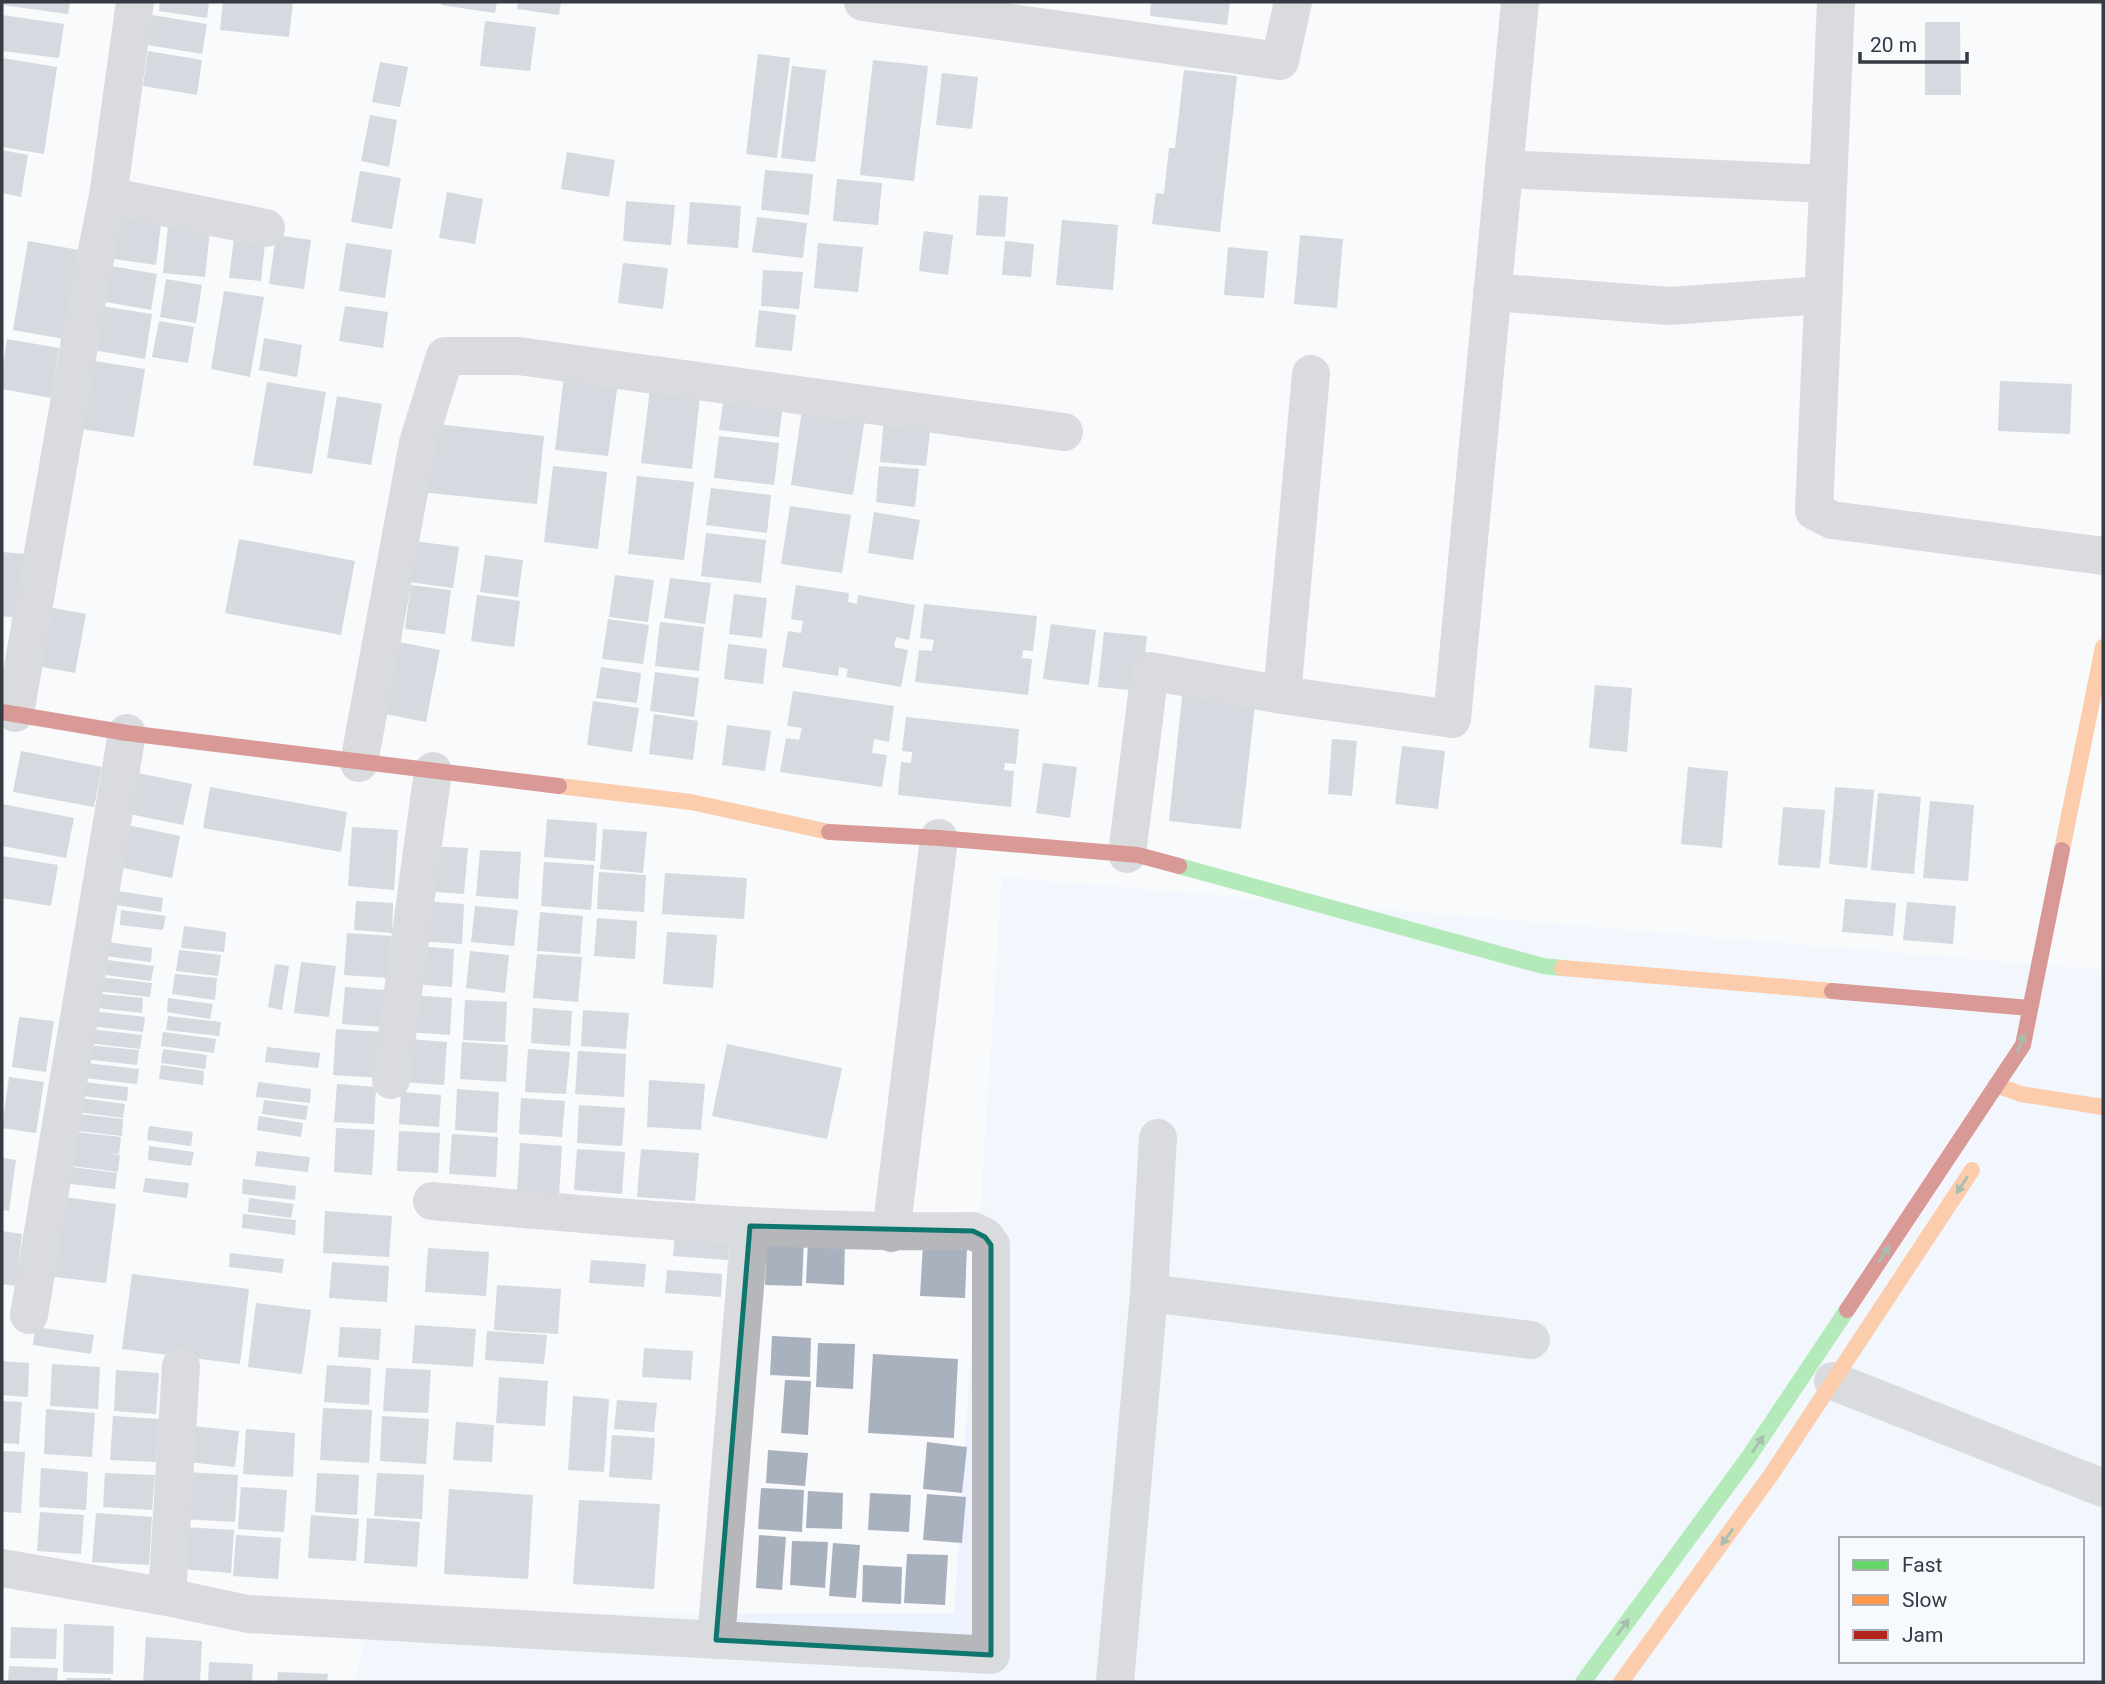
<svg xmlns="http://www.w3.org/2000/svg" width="2105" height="1684" font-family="Roboto,sans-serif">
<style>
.built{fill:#ecf3fe;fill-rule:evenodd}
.building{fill:#aab1be}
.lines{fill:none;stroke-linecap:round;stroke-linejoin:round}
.street{stroke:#b5b7ba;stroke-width:38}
.fast{stroke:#63d668;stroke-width:16}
.slow{stroke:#ff974d;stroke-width:16}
.jam{stroke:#b3261e;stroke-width:16}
.oneway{fill:#477852}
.marked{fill:none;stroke:#0f766e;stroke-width:5;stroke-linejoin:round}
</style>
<rect width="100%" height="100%" fill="#f8fafc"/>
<!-- built -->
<path class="built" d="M1002,877L2103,970V1682H354L371,1614H954ZM1841,1539H2082V1661H1841Z"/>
<!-- building -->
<path class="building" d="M2,2H70L68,14L2,5Z
M160,2H209L207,18L159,11Z
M223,2H293L289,37L220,30Z
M442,2H497L495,13L441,5Z
M518,2H561L559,15L517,9Z
M1151,2H1230L1227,25L1150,16Z
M2,15L64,24L59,58L2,51Z
M152,15L207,24L202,54L148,45Z
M485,21L536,27L530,71L480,66Z
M1925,22H1960L1961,95H1925Z
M148,51L202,60L197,95L143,86Z
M758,54L790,58L777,158L746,154Z
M2,58L57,67L44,154L2,147Z
M873,60L928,66L914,181L860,175Z
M380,62L408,67L400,107L372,102Z
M792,66L826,70L815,162L781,158Z
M1184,70L1237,76L1220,232L1152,224L1156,193L1164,194L1169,148H1175Z
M942,73L978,77L972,129L936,125Z
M370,115L397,120L389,167L361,161Z
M2,150L28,155L21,197L2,193Z
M567,152L615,160L609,197L561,189Z
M765,170L813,174L809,215L761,210Z
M360,171L401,178L392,229L351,222Z
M837,179L882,183L878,225L833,221Z
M447,192L483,199L475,244L439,238Z
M979,195L1008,197L1005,237L976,235Z
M626,201L675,205L671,245L623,241Z
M690,202L741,206L738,248L687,244Z
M114,210L162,216L156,265L108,258Z
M169,217L211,222L205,277L163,273Z
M757,217L807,223L803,258L752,252Z
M1062,220L1118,225L1113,290L1056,285Z
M235,230L266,234L261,281L229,278Z
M924,231L953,235L948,275L919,271Z
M276,235L311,240L304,289L269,284Z
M1300,235L1343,239L1337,308L1294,304Z
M28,241L79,250L64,339L13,330Z
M1005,241L1034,244L1031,277L1002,275Z
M346,243L392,250L385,298L339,291Z
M818,243L863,247L858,292L814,288Z
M1228,247L1268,251L1264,298L1224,295Z
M623,263L668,268L663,309L618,303Z
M106,265L157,274L151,310L100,301Z
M763,270L803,272L799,309L761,306Z
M166,279L202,285L196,323L160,317Z
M224,291L264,297L250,377L211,369Z
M94,305L152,314L145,359L87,349Z
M345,306L388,312L383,348L339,341Z
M759,310L796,315L792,351L755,347Z
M159,321L194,327L188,363L152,357Z
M264,338L302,345L297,377L259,370Z
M7,339L59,348L51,398L2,389V374Z
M94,361L145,369L134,437L82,429Z
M564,376L618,382L608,456L555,450Z
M651,381L701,387L692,469L641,463Z
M2000,381L2072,384L2070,434L1998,431Z
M267,382L326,392L312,474L253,465Z
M337,396L382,404L371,465L327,458Z
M724,397L783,404L779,437L719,430Z
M803,403L866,412L853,495L791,485Z
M884,419L931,423L926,466L880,462Z
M428,423L544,436L537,504L420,492Z
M719,436L779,443L774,485L714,478Z
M553,466L607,472L598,549L544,542Z
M879,466L919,469L915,507L876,502Z
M637,476L694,482L684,560L628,554Z
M711,488L771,495L767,533L706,525Z
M790,506L851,515L842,573L781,564Z
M874,512L920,520L913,560L868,553Z
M706,533L766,540L761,583L701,576Z
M239,539L355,561L341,635L225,613Z
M414,541L459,547L453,588L409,582Z
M2,552L27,554L19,618L2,616Z
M485,555L523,560L518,597L480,592Z
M615,575L654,580L648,622L609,617Z
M670,578L711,583L705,624L664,618Z
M411,585L451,590L445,634L405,629Z
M796,585L849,593L848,602L857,604L858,595L915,605L909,640L896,637L894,647L908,650L901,687L846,677L848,669L839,667L838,676L782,667L788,631L801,633L803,621L791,619Z
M734,594L767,598L762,638L729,634Z
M477,595L520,601L514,647L471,641Z
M924,604L1037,616L1033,651L1023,650L1022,658L1032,659L1028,695L915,682L919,650L932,651L934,640L920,638Z
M42,606L86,614L75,673L31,665Z
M608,619L649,625L643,664L602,659Z
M660,622L704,627L699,671L655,666Z
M1051,624L1096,630L1089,685L1043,679Z
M1104,632L1147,636L1141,691L1098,687Z
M399,642L440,650L426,722L385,714Z
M728,644L767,649L763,684L724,679Z
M601,667L641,673L637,703L596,698Z
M655,672L699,678L694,717L650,711Z
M1595,685L1632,688L1627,752L1589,748Z
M1183,688L1256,696L1241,829L1169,821Z
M793,691L894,706L889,742L874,739L872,753L887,755L882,787L780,772L786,738L799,740L802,728L787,726Z
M593,701L639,708L632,752L587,745Z
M654,714L698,721L693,760L649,754Z
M906,717L1019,729L1016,764L1005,763L1004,770L1014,771L1011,807L898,795L901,762L911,763L912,752L902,751Z
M727,725L771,731L765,771L722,765Z
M1332,739L1357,741L1352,796L1328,794Z
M1402,746L1445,751L1438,809L1395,804Z
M21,751L102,767L94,807L13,792Z
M1043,763L1077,767L1070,818L1036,813Z
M1688,767L1728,771L1722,848L1681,844Z
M128,771L192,784L183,825L120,812Z
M210,787L347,812L341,852L203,828Z
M1835,787L1874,790L1867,868L1829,864Z
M1878,793L1921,797L1914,874L1871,870Z
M1930,801L1974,805L1968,881L1923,878Z
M2,804L74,818L66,858L2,846Z
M1783,807L1825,810L1820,868L1778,865Z
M547,819L597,823L595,861L544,857Z
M118,823L180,836L172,878L109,865Z
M352,827L398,830L394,890L348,886Z
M603,829L647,832L643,873L600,869Z
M426,846L468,848L464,894L422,891Z
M480,850L521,852L518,899L476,896Z
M2,856L58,865L51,906L2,898Z
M544,862L594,865L591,910L541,906Z
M599,872L646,875L644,912L597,909Z
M665,873L747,878L744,919L662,914Z
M112,890L163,898L161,912L110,904Z
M1845,899L1896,903L1893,936L1842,932Z
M356,901L393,903L392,933L354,930Z
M421,901L464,904L462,944L418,941Z
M1907,902L1956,906L1953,944L1903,940Z
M475,906L518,910L514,946L471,942Z
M121,910L166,916L163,930L120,925Z
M540,912L583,916L580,954L537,951Z
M597,918L637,921L635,959L594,956Z
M184,926L226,932L224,952L181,948Z
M667,932L717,935L713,988L663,984Z
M347,933L391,936L388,978L344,975Z
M99,941L152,948L151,962L98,955Z
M416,946L454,949L452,987L414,984Z
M179,950L221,955L218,976L176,971Z
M470,951L509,955L505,993L466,988Z
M537,954L582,957L578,1002L533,998Z
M100,959L154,966L151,981L98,974Z
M301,962L336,966L329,1017L294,1013Z
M275,964L289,966L282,1010L268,1007Z
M175,974L217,978L215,1000L172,994Z
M99,977L152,983L150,997L97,991Z
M345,987L385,990L382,1027L342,1024Z
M90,993L143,998L142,1013L88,1007Z
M410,995L452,998L450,1035L408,1032Z
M168,998L213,1004L210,1019L167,1012Z
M465,1000L507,1002L505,1042L463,1040Z
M533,1008L572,1011L570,1046L531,1043Z
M583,1010L629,1013L626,1049L581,1046Z
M92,1011L145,1017L143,1032L90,1026Z
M168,1016L221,1022L219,1036L166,1030Z
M19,1017L54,1021L46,1072L12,1067Z
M88,1029L142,1035L140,1049L87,1043Z
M336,1029L385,1032L382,1078L333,1075Z
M163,1032L216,1039L214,1053L161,1046Z
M408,1039L447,1042L444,1085L405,1082Z
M462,1042L508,1045L506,1082L460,1079Z
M727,1044L842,1068L827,1139L712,1116Z
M86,1045L139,1050L137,1065L84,1059Z
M267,1047L320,1053L318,1068L265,1062Z
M163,1049L207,1055L205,1069L161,1063Z
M528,1049L570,1052L566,1094L525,1092Z
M578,1051L626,1054L624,1097L575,1094Z
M86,1063L139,1069L137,1084L84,1078Z
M161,1065L204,1071L203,1085L159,1079Z
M9,1077L44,1082L36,1133L2,1128Z
M649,1080L705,1084L701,1130L647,1127Z
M75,1081L128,1087L127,1101L74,1095Z
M258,1082L311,1089L310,1103L256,1097Z
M337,1084L376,1087L374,1124L334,1122Z
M457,1089L499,1092L497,1133L455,1130Z
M401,1092L441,1095L439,1127L399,1124Z
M72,1097L125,1104L123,1118L70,1111Z
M521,1098L565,1101L562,1137L519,1134Z
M264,1100L308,1106L306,1120L262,1114Z
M579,1105L625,1108L622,1146L577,1143Z
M70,1113L123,1119L122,1136L69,1130Z
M259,1116L303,1123L301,1137L257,1130Z
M149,1126L193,1132L191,1146L147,1140Z
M336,1128L375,1130L372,1175L334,1172Z
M68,1131L121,1137L119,1154L106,1153L120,1155L118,1172L65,1165Z
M399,1131L440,1133L438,1173L397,1171Z
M452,1134L498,1137L496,1177L449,1174Z
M520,1143L562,1146L559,1195L517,1192Z
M149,1146L194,1152L191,1166L148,1160Z
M577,1149L625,1152L622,1194L574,1190Z
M641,1149L699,1153L695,1201L637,1197Z
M257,1151L310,1157L308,1172L255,1166Z
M2,1158L16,1160L9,1211L2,1210Z
M64,1166L117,1173L115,1189L62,1183Z
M145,1178L189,1183L187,1198L143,1192Z
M243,1179L296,1186L295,1200L242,1194Z
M57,1196L116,1204L106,1283L47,1276Z
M249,1198L294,1204L291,1218L248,1212Z
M325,1211L392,1216L389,1257L323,1253Z
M243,1214L296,1220L295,1235L242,1228Z
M2,1231L22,1234L16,1286L2,1284Z
M675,1233L730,1237L728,1260L673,1256Z
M767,1238L804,1240L802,1286L765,1285Z
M808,1240L845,1241L844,1285L806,1283Z
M923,1244L967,1247L965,1298L920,1296Z
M428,1248L489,1252L486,1296L425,1292Z
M230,1253L284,1259L282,1273L229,1267Z
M591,1260L646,1264L644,1287L589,1283Z
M332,1262L389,1266L387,1302L329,1298Z
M667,1270L722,1274L721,1297L665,1293Z
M132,1274L249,1289L240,1364L122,1349Z
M497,1285L561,1289L558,1334L494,1330Z
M256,1303L311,1310L302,1374L248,1367Z
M415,1325L476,1329L473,1367L412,1363Z
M35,1327L94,1335L91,1354L33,1345Z
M340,1327L381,1329L379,1360L338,1357Z
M487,1331L547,1335L544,1364L485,1360Z
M772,1336L811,1338L810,1377L770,1375Z
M818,1343L855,1344L853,1389L816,1387Z
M644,1348L693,1351L691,1380L642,1377Z
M873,1354L958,1359L954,1438L868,1433Z
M2,1361L29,1363L28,1397L2,1395Z
M52,1364L100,1367L98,1409L50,1406Z
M327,1365L371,1368L369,1405L324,1402Z
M386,1368L431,1370L428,1413L383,1411Z
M116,1370L159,1373L156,1414L114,1411Z
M499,1377L548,1381L545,1426L496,1423Z
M785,1380L811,1381L808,1435L781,1433Z
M573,1396L609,1399L604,1472L568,1470Z
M617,1400L657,1403L654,1432L614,1429Z
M2,1401L22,1402L19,1444L2,1443Z
M323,1408L372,1410L369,1463L320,1460Z
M46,1409L95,1413L92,1457L44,1454Z
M113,1416L159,1419L156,1462L110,1460Z
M382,1416L429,1419L426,1464L380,1461Z
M456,1422L494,1425L492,1462L453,1460Z
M192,1426L239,1431L235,1467L188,1462Z
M246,1429L295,1433L293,1477L243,1474Z
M612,1435L655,1438L652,1480L609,1477Z
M927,1442L967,1447L962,1493L923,1489Z
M768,1450L808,1453L805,1486L766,1483Z
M2,1451L25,1452L21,1513L2,1512Z
M41,1468L88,1472L86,1510L39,1507Z
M186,1472L238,1475L235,1522L183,1519Z
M105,1473L155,1475L152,1510L103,1507Z
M317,1473L359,1475L357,1515L315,1512Z
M377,1473L424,1475L422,1519L374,1516Z
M241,1487L287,1490L284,1532L238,1529Z
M761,1488L804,1490L802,1532L758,1529Z
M449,1489L533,1495L528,1579L444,1574Z
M808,1491L843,1493L842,1529L806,1528Z
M870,1493L911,1495L909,1532L868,1530Z
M927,1494L966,1497L962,1543L923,1540Z
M579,1500L660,1504L654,1589L573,1584Z
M40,1512L84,1515L81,1554L37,1551Z
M96,1513L152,1517L149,1565L92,1562Z
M311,1515L359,1519L356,1561L308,1558Z
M367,1518L420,1522L417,1567L364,1563Z
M184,1527L234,1530L231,1573L181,1569Z
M236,1535L281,1538L278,1579L233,1576Z
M759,1535L786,1537L782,1590L756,1588Z
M792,1541L828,1542L825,1588L790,1585Z
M833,1543L860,1545L856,1598L829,1596Z
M907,1554L948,1555L945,1605L904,1603Z
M863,1565L902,1567L901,1604L862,1602Z
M64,1624L114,1626L113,1674L63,1672Z
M11,1627L57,1629L56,1659L10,1658Z
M146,1637L202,1641L200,1682H143Z
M209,1662L253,1664L252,1682H208Z
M9,1666L58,1668L57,1682H8Z
M278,1672L328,1674L327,1682H277Z
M66,1678H111V1682H66Z"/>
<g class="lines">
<!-- street -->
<path class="street" d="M863,2L1280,61L1293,2
M1836,2L1814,511L1832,520L2103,556
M1504,169L1828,184
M108,196L266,228
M1492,292L1669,306L1823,295
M1311,374L1282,695L1452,719L1520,2
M15,713L88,295L108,196L135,2
M359,763L418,443L445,356H518L1064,432
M1127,854L1150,671L1282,695
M391,1080L433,771
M891,1233L939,838
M1149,1293L1531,1340
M29,1315L127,733
M1833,1381L2103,1488
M2,1568L167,1597L248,1614L991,1655V1245L985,1237L973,1231C792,1234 612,1217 432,1201
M167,1597L181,1366
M716,1640L750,1226
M1115,1682L1149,1293L1158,1138"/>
<!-- fast -->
<path class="fast" d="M1179,866L1543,966L1562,968
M1583,1682L1748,1458L1847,1310"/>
<!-- slow -->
<path class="slow" d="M559,786L691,802L829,832
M2062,850L2103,647
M1562,968L1832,991
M1996,1085L2021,1094L2103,1107
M1621,1682L1771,1475L1972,1170"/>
<!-- jam -->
<path class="jam" d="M2,712L127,733L559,786
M829,832L939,838L1138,855L1179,866
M1832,991L2030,1008
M1847,1310L2023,1045L2062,850"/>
</g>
<!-- one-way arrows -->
<defs><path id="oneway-solid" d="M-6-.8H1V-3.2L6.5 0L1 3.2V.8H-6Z" transform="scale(1.75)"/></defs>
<g class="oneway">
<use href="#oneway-solid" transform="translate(2021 1043) rotate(-69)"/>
<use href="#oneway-solid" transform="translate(1962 1185) rotate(123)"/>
<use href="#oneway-solid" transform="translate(1884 1254) rotate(-56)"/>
<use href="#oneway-solid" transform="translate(1758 1444) rotate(-56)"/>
<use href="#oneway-solid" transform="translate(1727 1537) rotate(126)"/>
<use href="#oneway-solid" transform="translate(1623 1627) rotate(-54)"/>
</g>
<!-- marked area -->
<path d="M0 0H2105V1684H0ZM750,1226L973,1231L985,1237L991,1245V1655L716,1640Z" fill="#f8fafc" fill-opacity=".55" fill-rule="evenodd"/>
<path class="marked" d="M750,1226L973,1231L985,1237L991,1245V1655L716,1640Z"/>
<!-- border -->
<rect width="2105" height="1684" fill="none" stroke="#353a43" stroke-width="7"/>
<!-- legend -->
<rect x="1839" y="1537" width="245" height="126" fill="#f6f9fe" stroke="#a9adb3" stroke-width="2"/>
<rect x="1853" y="1560" width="35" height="10" fill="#63d668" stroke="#a9adb3" stroke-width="2"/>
<text x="1902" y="1572" font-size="21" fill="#353a43">Fast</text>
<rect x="1853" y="1595" width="35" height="10" fill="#ff974d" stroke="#a9adb3" stroke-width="2"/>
<text x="1902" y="1607" font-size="21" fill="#353a43">Slow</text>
<rect x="1853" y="1630" width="35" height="10" fill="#b3261e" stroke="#a9adb3" stroke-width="2"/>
<text x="1902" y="1642" font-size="21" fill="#353a43">Jam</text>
<!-- scale -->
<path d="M1860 52v10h107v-10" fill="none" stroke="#353a43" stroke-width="3.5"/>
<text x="1870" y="52" font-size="21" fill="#353a43" stroke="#f6f9fe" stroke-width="5" paint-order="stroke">20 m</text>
</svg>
